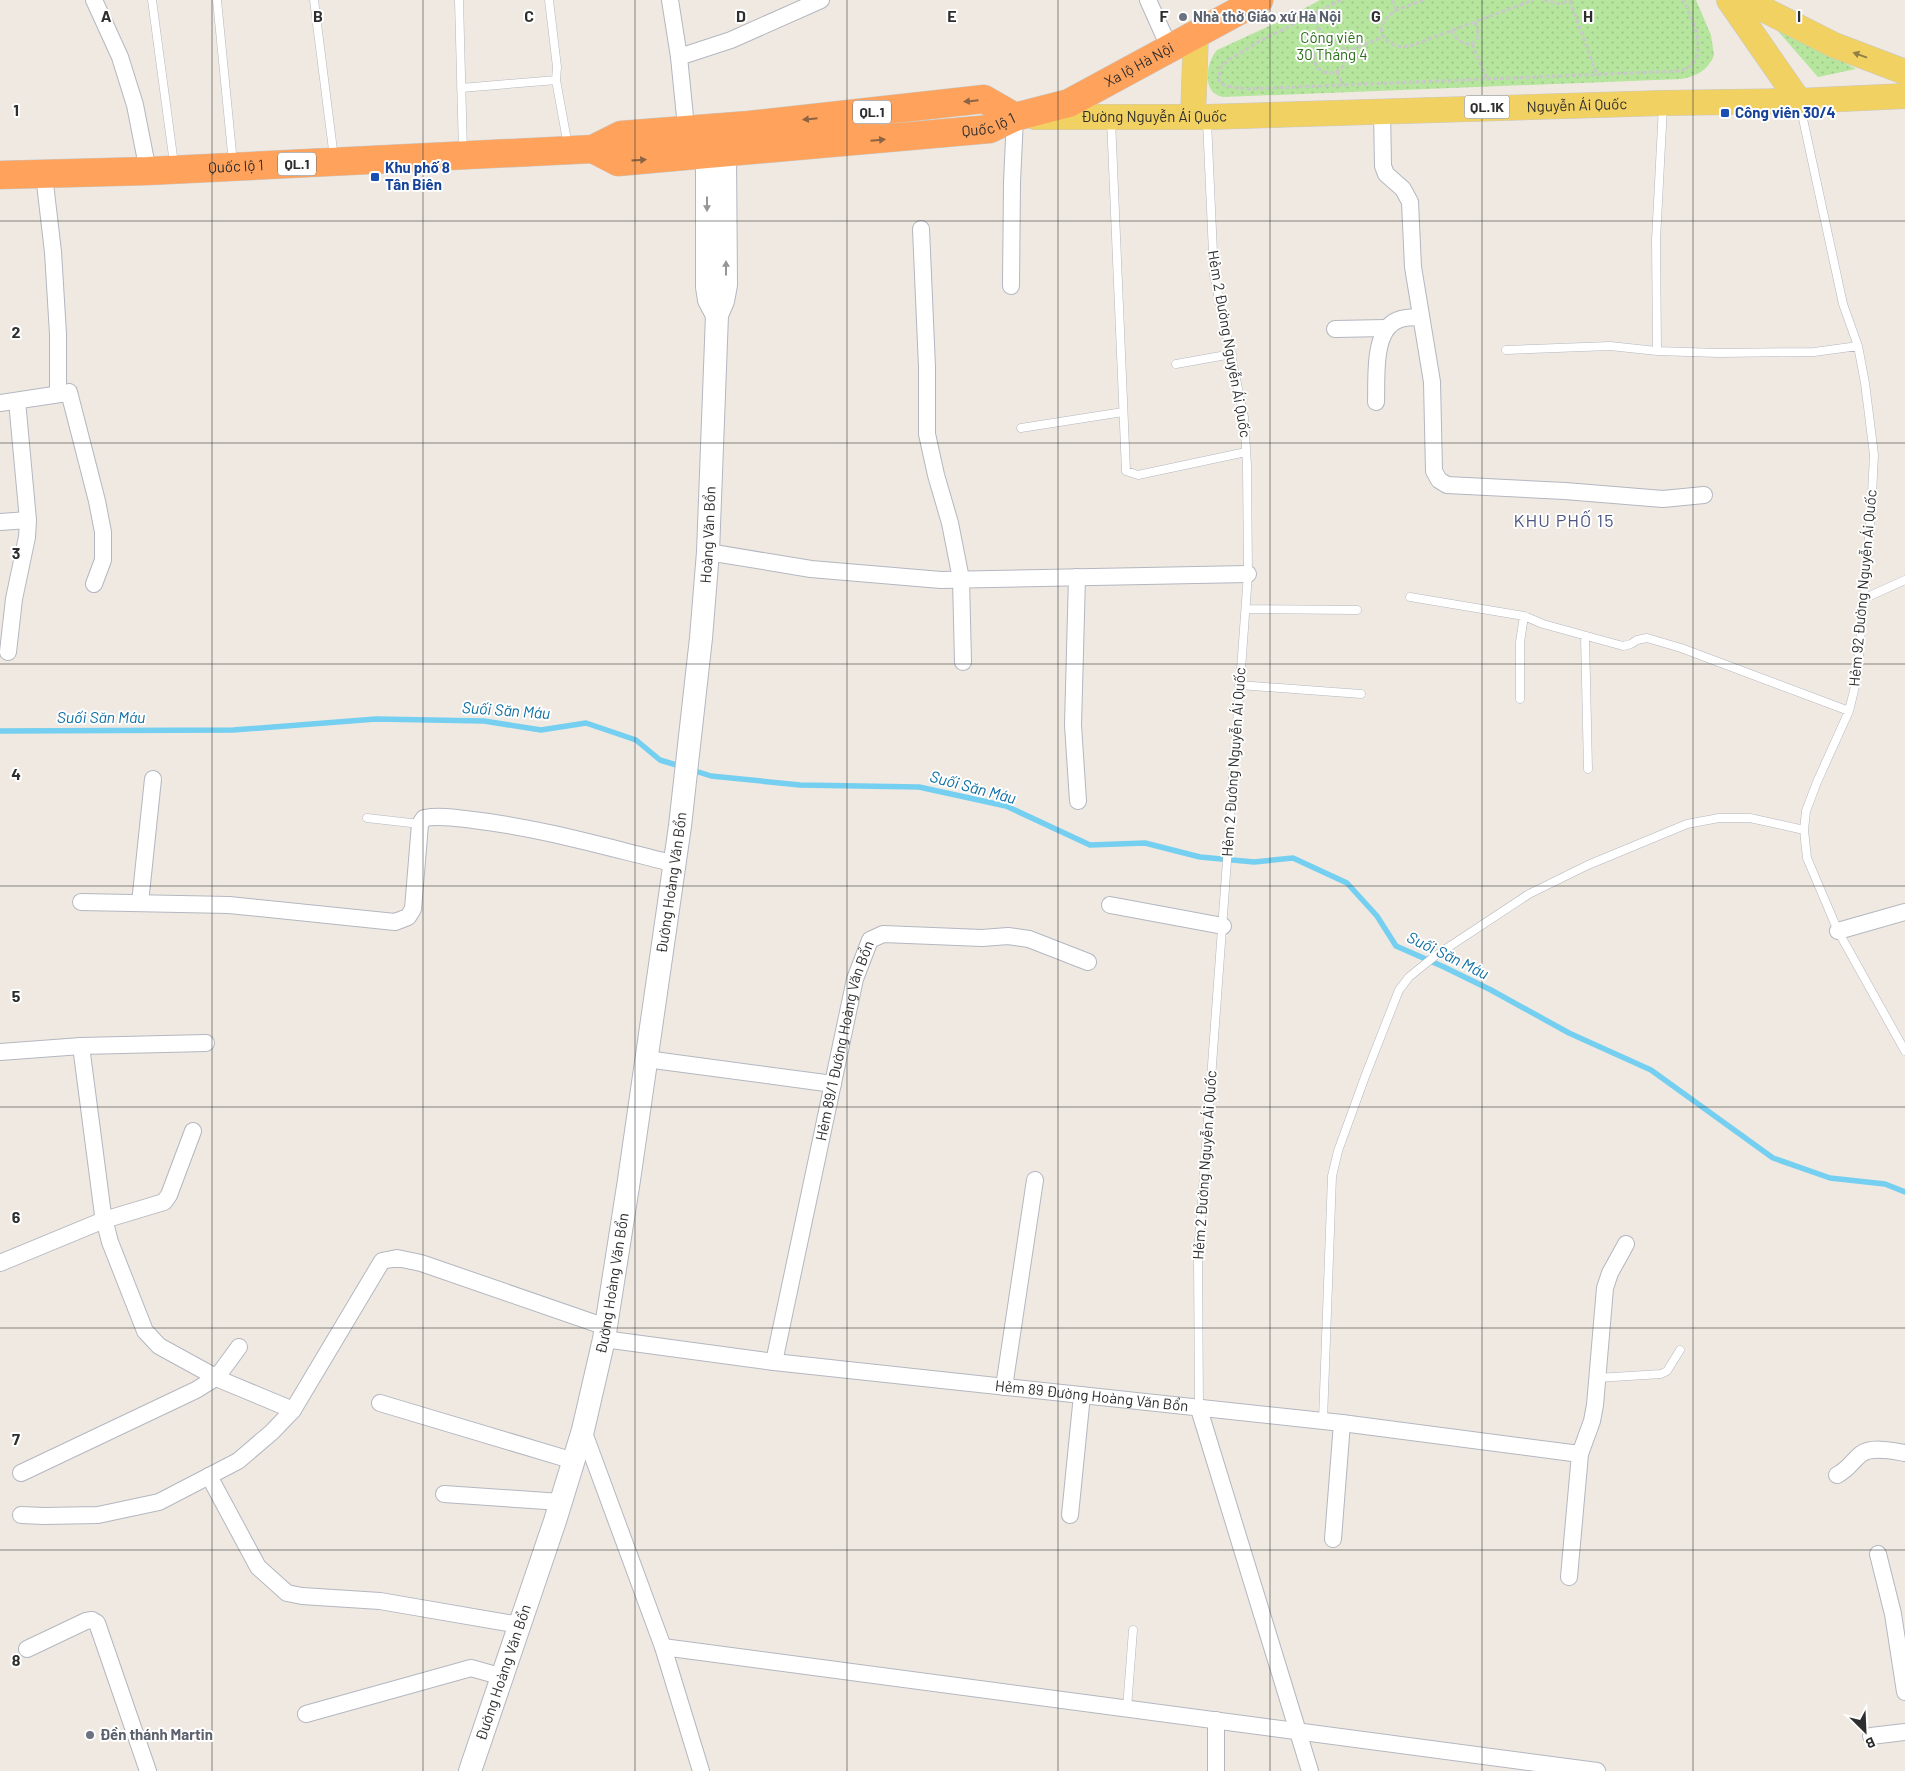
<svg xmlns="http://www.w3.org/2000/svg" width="1905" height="1771" font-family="Barlow,sans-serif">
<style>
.grass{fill:url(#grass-dots)}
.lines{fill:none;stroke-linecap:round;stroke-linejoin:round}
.stream{stroke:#75cff0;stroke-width:5.5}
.lane-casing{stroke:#b4b7c1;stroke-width:9}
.street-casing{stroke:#b4b7c1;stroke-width:18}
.secondary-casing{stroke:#b4b7c1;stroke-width:24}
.primary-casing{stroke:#c9c9c9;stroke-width:26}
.highway-casing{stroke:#c9c9c9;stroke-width:29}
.path{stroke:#c9c9c9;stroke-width:3;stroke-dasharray:4 2.5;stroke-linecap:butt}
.lane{stroke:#fff;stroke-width:8}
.street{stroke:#fff;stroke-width:16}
.secondary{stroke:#fff;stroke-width:22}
.primary{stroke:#f2d163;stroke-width:25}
.highway{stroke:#ffa35c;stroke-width:28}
.oneway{fill:#908048}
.oneway2{fill:#8c6343}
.oneway3{fill:#969696}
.grid{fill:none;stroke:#2e2e2e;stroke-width:1;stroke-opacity:0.55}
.worship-dot{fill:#6b7280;stroke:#fff;stroke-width:2}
.transit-dot{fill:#1a4fb4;stroke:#fff;stroke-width:2}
.labels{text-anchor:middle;stroke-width:4;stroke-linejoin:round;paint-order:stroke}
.shield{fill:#fff;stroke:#6d6d6d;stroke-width:1}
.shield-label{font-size:14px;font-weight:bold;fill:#2e2e2e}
.worship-label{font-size:15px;font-weight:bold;fill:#5b616d;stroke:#fff;text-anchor:start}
.park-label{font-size:15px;fill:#2c6e1b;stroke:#fff}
.street-label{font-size:15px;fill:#2e2e2e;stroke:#fff}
.transit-label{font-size:15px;font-weight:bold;fill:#164399;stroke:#fff;text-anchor:start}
.water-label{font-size:16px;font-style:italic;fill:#0d6fa3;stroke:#fff}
.quarter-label{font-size:18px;letter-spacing:1px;fill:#4d5680;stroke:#fff}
.grid-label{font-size:16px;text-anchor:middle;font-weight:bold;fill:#2e2e2e;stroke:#fff;stroke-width:4;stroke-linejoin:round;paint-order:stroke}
</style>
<defs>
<pattern id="grass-dots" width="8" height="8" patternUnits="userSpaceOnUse" patternTransform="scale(1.25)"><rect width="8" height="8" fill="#b6e59e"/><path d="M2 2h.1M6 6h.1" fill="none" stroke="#9dc588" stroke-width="1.8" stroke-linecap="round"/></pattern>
</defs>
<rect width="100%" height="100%" fill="#efe9e1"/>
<!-- grass -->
<path class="grass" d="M1320,0H1696L1711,35L1714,55C1709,70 1695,77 1681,79L1223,97C1201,93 1206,63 1217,50L1289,17Z
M1770,22L1856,69L1818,77Z"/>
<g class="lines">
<!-- stream -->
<path class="stream" d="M0,731L233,730L376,719L484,721L541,730L586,723L636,740L660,760L683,767
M692,770L711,776L800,785L919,787L1006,806L1090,845L1145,843L1200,857L1254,862L1293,858L1347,883L1377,916L1396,946L1444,967L1491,990L1569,1033L1651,1070L1773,1158L1830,1178L1885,1184L1905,1192"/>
<defs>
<path id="lane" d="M152,0L174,164
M217,0L233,163
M314,0L334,158
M459,0L463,152
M549,0L557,67L556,80L568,146
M461,88L556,80
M1800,105L1843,304L1858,346L1865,383L1874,455L1871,514L1857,678L1849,711L1817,782L1806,811L1804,830L1807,858L1838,931L1905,1051
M1111,119L1126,471L1138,475L1246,452
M1506,350L1610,346L1657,351L1718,353L1814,352L1858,346
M1657,351L1656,240L1663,106
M1176,364L1232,354
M1021,428L1123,412
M1410,597L1524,616
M1863,599L1905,580
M1246,609L1357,610
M1585,636L1588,769
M1239,685L1361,694
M1520,699V642L1524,616L1543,624L1623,646L1631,644L1637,640L1647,638L1681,648L1849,711
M367,818L420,824
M1597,1378L1661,1374L1667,1371L1680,1350
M1199,1409L1198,1256L1248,574L1247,465L1244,417L1214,275L1207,121
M1323,1420L1332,1176L1338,1151L1366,1074L1399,990L1409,977L1435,956L1529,894L1588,865L1687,824L1719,818H1750L1804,830
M1127,1708L1133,1630"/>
<g id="street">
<path d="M94,0L120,57L135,105L148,171"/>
<path d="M670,0L679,57L687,137"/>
<path d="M1148,0L1169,47"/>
<path d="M679,57L731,40L821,0"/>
<path d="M1382,110L1383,166L1386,174L1403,189L1410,202L1413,267L1432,382L1434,471L1439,480L1447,485L1565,491L1663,499L1704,495"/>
<path d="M44,175L53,252L58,334V394"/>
<path d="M921,229L927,367V434L936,475L950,523L961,579L963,662"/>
<path d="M1011,286L1012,182L1015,117"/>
<path d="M1335,329L1386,328"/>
<path d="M69,392L97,501L103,532V560L94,584"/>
<path d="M1376,402C1377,379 1372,330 1398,320C1405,317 1414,317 1421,317"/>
<path d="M0,403L67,393"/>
<path d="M0,522L28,520"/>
<path d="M708,552L811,569L941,580L1248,574"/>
<path d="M1077,577L1073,725L1078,801"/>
<path d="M8,652L14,599L27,537L28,520L17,401"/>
<path d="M81,902L229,905L395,922L408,917L413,909L420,824L424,818C440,815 457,818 473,820C542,828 609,848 676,864"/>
<path d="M140,903L153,779"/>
<path d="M1110,905L1223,926"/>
<path d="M1838,931L1905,912"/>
<path d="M81,1046L103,1215L110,1242L145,1331L159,1346L221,1380L293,1410"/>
<path d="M0,1052L81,1046L206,1043"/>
<path d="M646,1059L833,1084"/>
<path d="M0,1263L104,1220L164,1202L169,1195L193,1131"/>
<path id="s1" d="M604,1339L774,1362L1342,1423L1580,1454"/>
<path id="s2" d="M774,1362L855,979L870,940L883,934L982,938L1008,936L1029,939L1088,962"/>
<path d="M1004,1387L1035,1180"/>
<path d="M380,1403L574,1461"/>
<path d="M1199,1409L1310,1771"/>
<path d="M583,1430L663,1647L701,1771"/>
<path d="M21,1473L196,1390L217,1377L239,1347"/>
<path d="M1837,1475C1849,1469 1851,1462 1861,1454C1872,1446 1893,1451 1905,1453"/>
<path d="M209,1476L258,1567L287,1593L302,1596L380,1601L520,1625"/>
<path d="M444,1494L561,1502"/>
<path d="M21,1515L44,1516L98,1515L159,1502L238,1461L272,1432L293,1410L382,1261L397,1258L421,1263L606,1327"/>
<path d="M1070,1515L1082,1395"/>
<path d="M1333,1539L1342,1423"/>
<path d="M1878,1554L1893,1614L1905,1692"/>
<path d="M1569,1577L1580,1454L1592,1421L1595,1405L1605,1288L1610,1273L1626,1244"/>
<path d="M663,1647L1597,1771"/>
<path d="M27,1649L86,1621L92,1620L97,1623L148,1771"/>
<path d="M306,1714L471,1668L503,1677"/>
<path d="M1216,1720V1771"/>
<path d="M1871,1736L1905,1732"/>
</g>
<g id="secondary">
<path d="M707,155V287L709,300L717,315"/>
<path id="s3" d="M470,1771L555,1521L583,1430L604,1339L629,1180L680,826L701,638L708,552L717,315L723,301L726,285L725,154"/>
</g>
<g id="primary">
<path d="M1729,0L1799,101"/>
<path d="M1745,0L1834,45L1905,72"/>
<path id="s4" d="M1035,117H1207L1663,103L1799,101L1905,96"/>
<path d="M1193,117L1196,33"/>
</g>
<g id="highway">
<path id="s5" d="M593,149L618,162L990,129L1015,117L1069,103L1259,0"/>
<path id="s6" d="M0,175L148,171L593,149L621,135L749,125L984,99L1015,117"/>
</g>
</defs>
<!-- lane casing -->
<use href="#lane" class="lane-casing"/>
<!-- street casing -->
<use href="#street" class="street-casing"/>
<!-- secondary casing -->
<use href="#secondary" class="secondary-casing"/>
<!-- primary casing -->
<use href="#primary" class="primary-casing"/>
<!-- highway casing -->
<use href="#highway" class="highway-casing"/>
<!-- path -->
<path class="path" d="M1341,0L1258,42L1227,61L1220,68L1219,81L1225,86L1247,89L1680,71C1683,70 1688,68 1690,66C1709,52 1691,16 1683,0
M1392,0L1397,11
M1423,0C1412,5 1392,9 1385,20C1375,33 1388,45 1401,47C1405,47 1409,46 1413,45L1533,0
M1544,0L1559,4L1572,0
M1570,1L1597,75
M1313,15L1325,42
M1451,31C1457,39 1462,45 1472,44C1481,39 1478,30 1475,22
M1314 57a16 16 0 1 1 32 0a16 16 0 1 1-32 0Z
M1472,44L1487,79
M1346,52L1383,37
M1337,72L1343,85"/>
<!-- lane -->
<use href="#lane" class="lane"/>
<!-- street -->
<use href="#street" class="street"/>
<!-- secondary -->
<use href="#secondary" class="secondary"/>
<!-- primary -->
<use href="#primary" class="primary"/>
<!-- highway -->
<use href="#highway" class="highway"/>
</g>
<!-- one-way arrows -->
<defs><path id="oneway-solid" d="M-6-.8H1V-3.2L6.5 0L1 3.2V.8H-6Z" transform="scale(1.25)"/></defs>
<use class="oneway" href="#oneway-solid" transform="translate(1860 55) rotate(-160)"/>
<g class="oneway2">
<use href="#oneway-solid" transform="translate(971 101) rotate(174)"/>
<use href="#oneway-solid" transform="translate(810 119) rotate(174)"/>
<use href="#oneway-solid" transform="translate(878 140) rotate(-5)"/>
<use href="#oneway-solid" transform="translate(639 160) rotate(-4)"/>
</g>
<g class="oneway3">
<use href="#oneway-solid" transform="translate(707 204) rotate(90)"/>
<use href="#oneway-solid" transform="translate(726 268) rotate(-90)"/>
</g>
<!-- grid -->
<path class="grid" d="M212,0V1771M423,0V1771M635,0V1771M847,0V1771M1058,0V1771M1270,0V1771M1482,0V1771M1693,0V1771M0,221H1905M0,443H1905M0,664H1905M0,886H1905M0,1107H1905M0,1328H1905M0,1550H1905"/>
<!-- markers -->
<g class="worship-dot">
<circle cx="1183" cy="17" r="5"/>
<circle cx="90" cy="1735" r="5"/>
</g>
<g class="transit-dot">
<rect x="1720" y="108" width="10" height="10" rx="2.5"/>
<rect x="370" y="172" width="10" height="10" rx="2.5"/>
</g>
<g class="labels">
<!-- shield labels -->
<g class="shield">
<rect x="1464.5" y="95.5" width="45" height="23" rx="4"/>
<rect x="853" y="100.5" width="38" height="23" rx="4"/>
<rect x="278" y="152.5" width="38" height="23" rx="4"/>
</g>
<g class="shield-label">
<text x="1487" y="112">QL.1K</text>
<text x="872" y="117">QL.1</text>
<text x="297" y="169">QL.1</text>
</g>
<!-- worship labels -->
<g class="worship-label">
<text x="1193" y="22">Nhà thờ Giáo xứ Hà Nội</text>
<text x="100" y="1740">Đền thánh Martin</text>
</g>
<!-- park labels -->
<g class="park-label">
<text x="1332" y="43">Công viên<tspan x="1332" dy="17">30 Tháng 4</tspan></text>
</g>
<!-- street labels -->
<g class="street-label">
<text dy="5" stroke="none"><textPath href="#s5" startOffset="565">Xa lộ Hà Nội</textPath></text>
<text dy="5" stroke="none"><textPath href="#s4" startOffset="542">Nguyễn Ái Quốc</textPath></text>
<text dy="5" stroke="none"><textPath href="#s4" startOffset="119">Đường Nguyễn Ái Quốc</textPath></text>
<text dy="5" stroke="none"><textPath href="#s5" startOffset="401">Quốc lộ 1</textPath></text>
<text dy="5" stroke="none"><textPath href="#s6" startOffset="236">Quốc lộ 1</textPath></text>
<text transform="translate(1229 344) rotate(80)" y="5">Hẻm 2 Đường Nguyễn Ái Quốc</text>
<text dy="5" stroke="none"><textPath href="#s3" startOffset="1264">Hoàng Văn Bổn</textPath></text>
<text transform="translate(1863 588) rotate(-85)" y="5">Hẻm 92 Đường Nguyễn Ái Quốc</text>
<text transform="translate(1234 762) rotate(-86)" y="5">Hẻm 2 Đường Nguyễn Ái Quốc</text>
<text dy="5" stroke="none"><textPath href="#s3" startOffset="914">Đường Hoàng Văn Bổn</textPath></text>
<text dy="5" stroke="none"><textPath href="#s2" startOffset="329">Hẻm 89/1 Đường Hoàng Văn Bổn</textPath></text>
<text transform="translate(1205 1165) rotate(-86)" y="5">Hẻm 2 Đường Nguyễn Ái Quốc</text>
<text dy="5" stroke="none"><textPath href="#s3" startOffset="509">Đường Hoàng Văn Bổn</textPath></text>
<text dy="5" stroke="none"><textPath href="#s1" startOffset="491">Hẻm 89 Đường Hoàng Văn Bổn</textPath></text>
<text dy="5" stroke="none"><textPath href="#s3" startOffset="104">Đường Hoàng Văn Bổn</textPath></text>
</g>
<!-- transit labels -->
<g class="transit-label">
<text x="1735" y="118">Công viên 30/4</text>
<text x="385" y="173">Khu phố 8<tspan x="385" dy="17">Tân Biên</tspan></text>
</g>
<!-- water labels -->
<g class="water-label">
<text transform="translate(506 710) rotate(4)" y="6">Suối Săn Máu</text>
<text x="101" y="723">Suối Săn Máu</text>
<text transform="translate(973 787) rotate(15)" y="6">Suối Săn Máu</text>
<text transform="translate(1448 955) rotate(26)" y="6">Suối Săn Máu</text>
</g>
<!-- quarter labels -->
<g class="quarter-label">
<text x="1564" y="527">KHU PHỐ 15</text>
</g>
</g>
<g class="grid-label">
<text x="106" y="22">A</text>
<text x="318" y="22">B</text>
<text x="529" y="22">C</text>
<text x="741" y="22">D</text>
<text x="952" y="22">E</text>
<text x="1164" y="22">F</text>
<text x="1376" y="22">G</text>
<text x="1588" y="22">H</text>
<text x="1799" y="22">I</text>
<text x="16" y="116">1</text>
<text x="16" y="338">2</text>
<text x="16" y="559">3</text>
<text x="16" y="780">4</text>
<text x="16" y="1002">5</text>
<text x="16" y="1223">6</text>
<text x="16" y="1445">7</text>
<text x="16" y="1666">8</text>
</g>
<!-- north arrow -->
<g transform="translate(1865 1731) rotate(156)" stroke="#ffffff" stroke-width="4" paint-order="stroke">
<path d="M0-4L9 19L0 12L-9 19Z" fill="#2e2e2e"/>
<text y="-8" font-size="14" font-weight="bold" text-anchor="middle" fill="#2e2e2e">B</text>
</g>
</svg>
